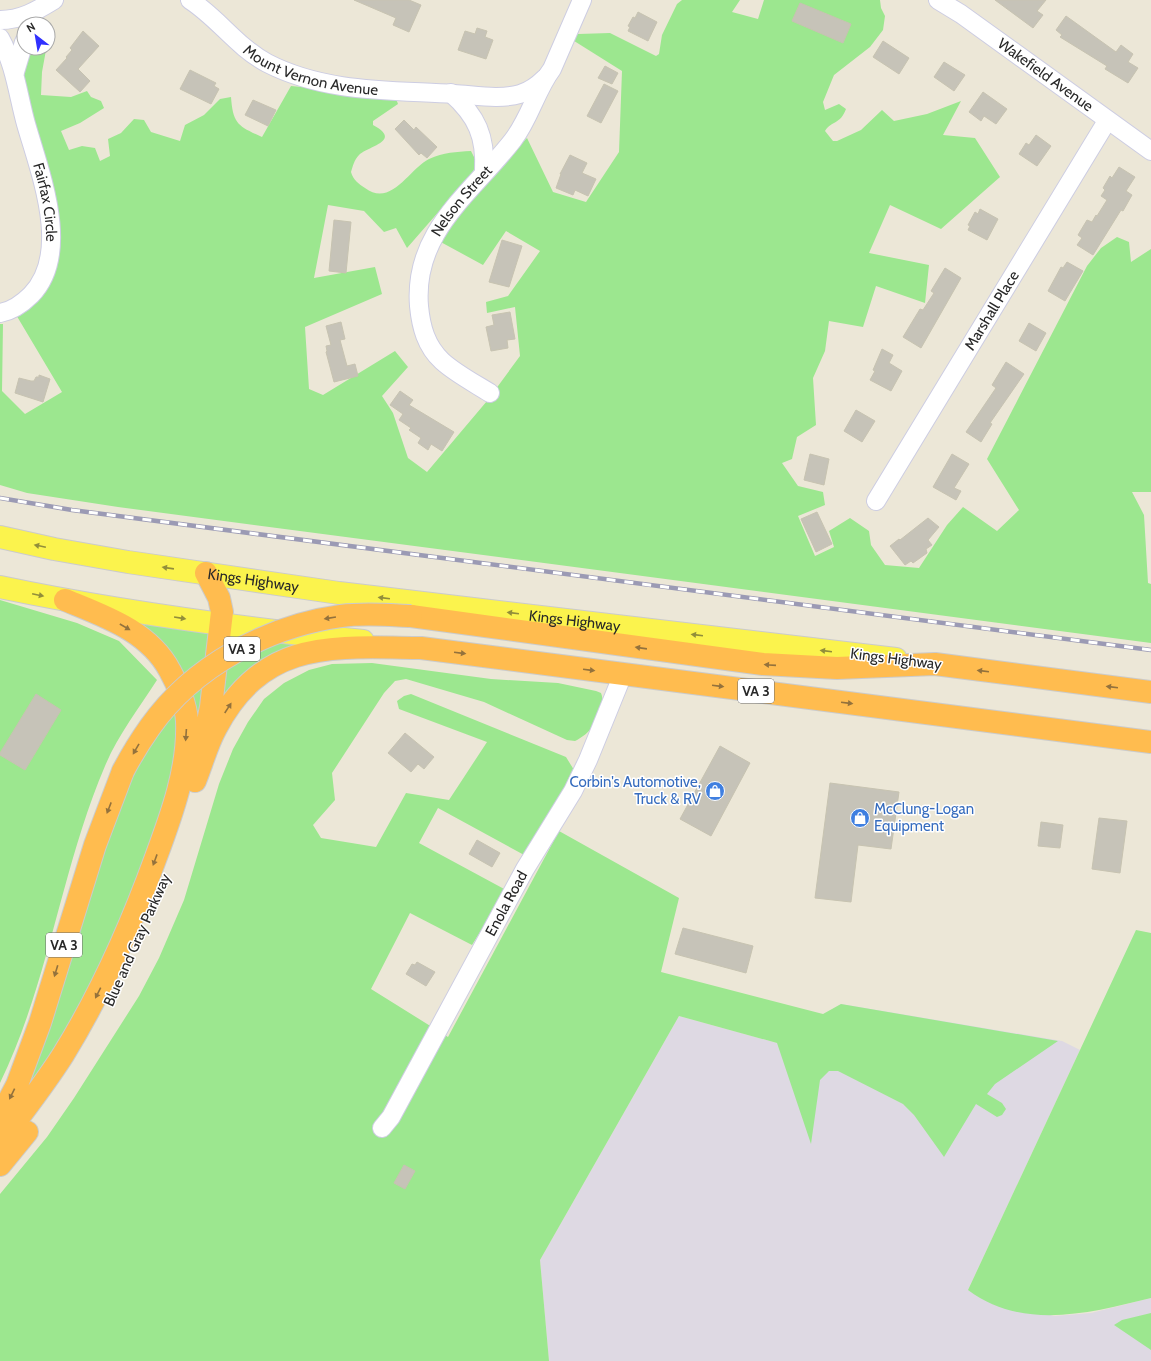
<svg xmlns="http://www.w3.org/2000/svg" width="1151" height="1361" font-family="Cabin,sans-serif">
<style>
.industrial{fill:#ded9e3}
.green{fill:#9ce78f}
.building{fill:#c6c3b8;stroke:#c7c3b1}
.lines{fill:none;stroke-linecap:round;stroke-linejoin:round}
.minor-casing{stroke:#cdcde2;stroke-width:20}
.major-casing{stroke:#cbcbcb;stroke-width:24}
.highway-casing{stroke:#cbcbcb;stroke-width:24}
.minor{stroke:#fff;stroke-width:18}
.major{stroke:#fbf34d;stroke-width:22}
.highway{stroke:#ffbc4f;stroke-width:22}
.rail-casing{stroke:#9b9ab4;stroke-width:4.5}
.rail{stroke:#fff;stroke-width:3;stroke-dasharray:9;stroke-linecap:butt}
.highway-bridge-casing{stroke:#cbcbcb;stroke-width:24;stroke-linecap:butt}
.highway-bridge{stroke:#ffbc4f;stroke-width:22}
.oneway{fill:#928e3a}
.oneway2{fill:#94723c}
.labels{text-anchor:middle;stroke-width:3;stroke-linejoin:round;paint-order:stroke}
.shield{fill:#fff;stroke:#686868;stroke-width:1}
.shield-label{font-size:14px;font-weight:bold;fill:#282828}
.street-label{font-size:15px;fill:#282828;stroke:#fff}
.shop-label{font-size:15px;fill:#366cbe;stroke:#fff;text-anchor:end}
</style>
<rect width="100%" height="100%" fill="#ece7d7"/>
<!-- industrial -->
<path class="industrial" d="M841,1004L1062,1041L1080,1050L968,1290L1054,1316L1091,1313L1151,1298V1361H549L540,1260L679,1016L777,1043Z"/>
<!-- green -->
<path class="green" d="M682,0H740L732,12L758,19L764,0H880L881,8L885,16L883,30L870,47L834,75L823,102L825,110L839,104L846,109C840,125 832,120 825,131L833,141H837L861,130L882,110L894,121L927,114L961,101L943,135L975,138L1000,177L941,229L890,205L869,253L929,265L925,303L876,286L863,327L829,321L825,351L813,378L816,425L797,437L792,459L782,463L798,486L823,492L825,505L798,516L815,556L834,547L829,531L850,518L869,531L871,545L885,565L919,568L947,525L963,507L997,531L1019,510L987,459L1087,266L1101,248L1117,237L1129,242L1131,262L1151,249V492H1132L1144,515L1148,583L1151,584V643L118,507L27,493L0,485V324H3L2,391L25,414L62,392L15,313L58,230L19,76L24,51L46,50L42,72L41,95L71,97L87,91L91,97L101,101L104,108L80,123L61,131L69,150L82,146L95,148L100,161L110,156L108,139L121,133L134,119L144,120L151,132L180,141L185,125L204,115L220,99L231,97C233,124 238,126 262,137L291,86L395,96L398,104L373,121V125C403,141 368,146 359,155C354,160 353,166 351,172C353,180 359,184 365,188C391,208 409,169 429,159C444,152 456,152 471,151L476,161L473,173L451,196L441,209L407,248L396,228L384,232L364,211L328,205L314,278L375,267L382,294L305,327L309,389L323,395L395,351L408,367L382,396L393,413L408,458L427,472L487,401L520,356L515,307L487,313L486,302L508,296L540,251L506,231L483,265L437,240L471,193L527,138L553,192L586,202L619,152L622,71L571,39L578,34L610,33L656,56L659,54L662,35L677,4Z
M0,600L77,623L119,641L157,680C139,708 118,735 105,766C61,869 49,982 0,1083Z
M138,623L213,633L195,735Z
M234,636L299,645L220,703L229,640Z
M372,663L491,679L558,683L596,691L601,693C608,712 592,733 575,741L567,740L484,702L406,679L395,681L384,693L332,773L335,800L313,825L321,838L376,847L406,793L449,800L487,742L399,709L397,701L404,696L411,694L566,757L574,770L526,856L438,808L419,843L506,890L472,945L410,913L371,989L448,1037L559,831L679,898L661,972L823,1014L841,1004L1058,1041L995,1084L987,1094L1002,1103L1006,1109L1002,1115L997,1117L976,1104L944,1157L914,1115L903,1104L838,1071H829L820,1080L811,1144L777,1043L679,1016L540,1260L549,1361H0V1194L47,1137L74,1098L139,996L159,958L184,900L219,784L233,749L248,722L264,699L284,683L309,670L332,664Z
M175,713L178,731L172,776L140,873L117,932L64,1035L21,1098L78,927L131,775L156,736Z
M1136,930L1151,933V1298C1090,1313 1023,1331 968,1290Z
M1151,1313V1350L1114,1325L1122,1320Z"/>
<!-- building -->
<path class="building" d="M354,0H409L421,5L409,32L393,25L396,18Z
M995,0H1046L1037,11L1043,15L1033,28Z
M800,3L851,24L843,43L792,21Z
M638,12L657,22L648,41L628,31L630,27L628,26L633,17L635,18Z
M1066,16L1116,52L1121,45L1133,54L1128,62L1138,68L1128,83L1105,69L1107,66L1060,37L1062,35L1056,30Z
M477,28L487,31L485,37L493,40L486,59L458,50L465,31L475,34Z
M83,31L99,46L78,69L90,81L80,92L56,70L67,58L66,57L72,50L70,48Z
M883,41L909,58L899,74L873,57Z
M944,62L965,75L954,91L934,77Z
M605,66L618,73L612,84L598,78Z
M190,70L216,83L214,86L219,89L211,104L180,89Z
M604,84L618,91L601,123L587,116Z
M983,92L1007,109L996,124L984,116L981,121L969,112Z
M253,100L276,110L268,126L245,115Z
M404,120L414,130L416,127L437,147L427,158L421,153L419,155L395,129Z
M1036,135L1051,146L1037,166L1019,154L1026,143L1029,145Z
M570,155L587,163L582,173L596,179L588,196L575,190L573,195L556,188L561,174H560Z
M1119,167L1135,177L1126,191L1132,195L1123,211L1121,210L1093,255L1077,245L1082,238L1078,235L1087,220L1092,222L1096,215L1097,216L1107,200L1101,196L1105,190L1103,188L1110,176L1112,178Z
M980,209L998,219L987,240L968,230L970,226L968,225L975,212L978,214Z
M334,220L351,222L346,273L329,271Z
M502,240L522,246L509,287L489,282Z
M1067,262L1083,271L1065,301L1048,291L1061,267L1063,268Z
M945,268L961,278L921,348L903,337L920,309L923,310L934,293L931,291Z
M510,312L515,339L507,340L508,348L491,351L486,327L494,325L492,315Z
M341,322L345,339L340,340L347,366L355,364L358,376L334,382L326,352L327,351L326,346L331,345L326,326Z
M1029,323L1046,333L1036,351L1019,341Z
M882,349L893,355L889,363L902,371L891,391L870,380L875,371L873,370Z
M1006,362L1024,374L990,423L992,424L981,442L966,432L996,388L992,385Z
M39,375L50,379L43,402L15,393L19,378L31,381H34L36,377H39Z
M400,391L413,400L409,405L454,432L442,451L431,444L428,450L418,443L421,438L409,430L411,428L399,420L403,414L390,405Z
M856,410L875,421L862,442L844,431Z
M810,454L829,459L824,485L804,480Z
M952,454L969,464L954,488L961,491L956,500L933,487Z
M817,512L832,544L816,552L801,519Z
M928,518L939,527L928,540L932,545L926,549L927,553L913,563L911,561L905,565L890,546L899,539L900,540Z
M36,694L61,710L25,770L0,755V753Z
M405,733L434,757L424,769L418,764L411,772L388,753Z
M720,746L750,763L711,836L680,819Z
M830,783L899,792L891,849L858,845L851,902L815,898Z
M1099,818L1127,821L1120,873L1092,869Z
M1041,822L1063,825L1060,848L1038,846Z
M477,840L500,853L492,867L469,854Z
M683,928L753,946L746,973L675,954Z
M417,962L435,972L426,986L406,974L412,964L415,965Z
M404,1165L415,1171L405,1189L394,1183Z"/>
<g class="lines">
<defs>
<g id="minor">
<path id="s1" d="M190,0C218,18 237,47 267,63C325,93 391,90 454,94C474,95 500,100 520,94C530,91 538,85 545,78"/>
<path id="s2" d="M938,0L961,14L1151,151"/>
<path d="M0,20C21,20 36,11 54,0"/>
<path id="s3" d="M0,38C15,65 18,95 26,124C40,173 72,253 31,295C23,303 12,311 0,313"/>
<path d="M15,72L24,42"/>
<path d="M451,93C477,116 486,137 484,171"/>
<path id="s4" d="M490,393C474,383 455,373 442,361C426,346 421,327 419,306C413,231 472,193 513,140C530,118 536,90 552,69L582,0"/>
<path id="s5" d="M876,501L1107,121"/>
<path id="s6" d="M382,1128L391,1117L525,869L573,791L588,760L623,674"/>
</g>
<g id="major">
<path id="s7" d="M0,537L54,549L128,562L339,593L896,659"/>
<path d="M0,587C119,612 241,628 363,641"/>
</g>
<path id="highway" d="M411,616L763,664L837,668L935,664L1151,692
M205,736L211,707L222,612L219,598L206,573
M195,781C202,764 207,744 216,728C264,638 333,647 421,648L1151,742
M0,1117L17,1085L40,1023L95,845L123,771
M0,1142C22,1113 44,1085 63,1055C102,992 131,926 156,857C172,814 189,767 187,721C186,705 178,685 170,671C149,631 104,616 65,600
M0,1165L27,1132"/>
</defs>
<!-- minor casing -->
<use href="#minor" class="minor-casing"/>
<!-- major casing -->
<use href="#major" class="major-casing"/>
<!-- highway casing -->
<use href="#highway" class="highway-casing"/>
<!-- minor -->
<use href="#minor" class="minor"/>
<!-- major -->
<use href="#major" class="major"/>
<!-- highway -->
<use href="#highway" class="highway"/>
<defs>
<path id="rail" d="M0,498L72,510L1151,650"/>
</defs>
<!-- rail casing -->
<use href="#rail" class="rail-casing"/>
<!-- rail -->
<use href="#rail" class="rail"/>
<defs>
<path id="highway-bridge" d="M123,771C131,756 140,741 150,727C193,666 268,626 341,616C364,613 387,615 411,616"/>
</defs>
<!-- highway-bridge casing -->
<use href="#highway-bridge" class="highway-bridge-casing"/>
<!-- highway-bridge -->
<use href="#highway-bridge" class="highway-bridge"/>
</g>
<!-- one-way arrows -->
<defs><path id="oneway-solid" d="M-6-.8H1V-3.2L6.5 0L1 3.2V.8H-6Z"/></defs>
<g class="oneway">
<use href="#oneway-solid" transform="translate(40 546) rotate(-168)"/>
<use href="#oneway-solid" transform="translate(168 568) rotate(-172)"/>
<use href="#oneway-solid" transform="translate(38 595) rotate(12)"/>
<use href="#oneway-solid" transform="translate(384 598) rotate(-173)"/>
<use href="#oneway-solid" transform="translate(513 613) rotate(-173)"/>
<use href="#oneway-solid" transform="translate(180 618) rotate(9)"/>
<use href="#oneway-solid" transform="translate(697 635) rotate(-173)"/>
<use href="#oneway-solid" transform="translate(826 651) rotate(-173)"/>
</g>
<g class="oneway2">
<use href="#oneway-solid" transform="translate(330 618) rotate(171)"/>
<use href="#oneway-solid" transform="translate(125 627) rotate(30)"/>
<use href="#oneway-solid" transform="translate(641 648) rotate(-172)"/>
<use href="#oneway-solid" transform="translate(460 653) rotate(7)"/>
<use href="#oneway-solid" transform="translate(770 665) rotate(-176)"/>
<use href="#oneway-solid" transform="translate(589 670) rotate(7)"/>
<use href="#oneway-solid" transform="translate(983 671) rotate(-173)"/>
<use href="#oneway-solid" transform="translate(718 686) rotate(7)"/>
<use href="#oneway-solid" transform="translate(1112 687) rotate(-173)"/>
<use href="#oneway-solid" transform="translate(847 703) rotate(7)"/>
<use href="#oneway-solid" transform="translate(228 708) rotate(-57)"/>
<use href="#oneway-solid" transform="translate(186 735) rotate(94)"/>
<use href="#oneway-solid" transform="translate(136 749) rotate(120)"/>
<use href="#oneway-solid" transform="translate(109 808) rotate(111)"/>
<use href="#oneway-solid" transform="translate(155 860) rotate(110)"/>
<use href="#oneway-solid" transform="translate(56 971) rotate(107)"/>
<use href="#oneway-solid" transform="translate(98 993) rotate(117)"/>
<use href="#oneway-solid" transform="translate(12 1094) rotate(116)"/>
</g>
<!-- icons -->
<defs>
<symbol id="shop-disc" viewBox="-11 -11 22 22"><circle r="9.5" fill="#3f7fe0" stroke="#fff"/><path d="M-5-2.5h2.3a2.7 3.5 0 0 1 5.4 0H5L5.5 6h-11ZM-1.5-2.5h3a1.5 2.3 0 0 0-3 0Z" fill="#fff"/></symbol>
</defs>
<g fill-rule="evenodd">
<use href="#shop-disc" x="704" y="780" width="22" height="22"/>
<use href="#shop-disc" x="849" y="807" width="22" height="22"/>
</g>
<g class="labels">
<!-- shield labels -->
<g class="shield">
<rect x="224" y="637" width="36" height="24" rx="3"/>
<rect x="738" y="679" width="36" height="24" rx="3"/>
<rect x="46" y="933" width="36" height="24" rx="3"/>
</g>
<g class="shield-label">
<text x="242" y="654">VA 3</text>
<text x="756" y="696">VA 3</text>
<text x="64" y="950">VA 3</text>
</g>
<!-- street labels -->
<g class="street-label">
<text dy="5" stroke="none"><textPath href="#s1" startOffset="144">Mount Vernon Avenue</textPath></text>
<text dy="5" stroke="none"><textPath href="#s2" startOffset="131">Wakefield Avenue</textPath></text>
<text dy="5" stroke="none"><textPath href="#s4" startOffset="236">Nelson Street</textPath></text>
<text dy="5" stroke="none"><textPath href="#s3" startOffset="171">Fairfax Circle</textPath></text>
<text dy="5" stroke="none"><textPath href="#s5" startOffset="223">Marshall Place</textPath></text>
<text dy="5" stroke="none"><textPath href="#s7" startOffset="257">Kings Highway</textPath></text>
<text dy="5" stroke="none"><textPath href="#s7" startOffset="581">Kings Highway</textPath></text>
<text transform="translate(896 659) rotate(7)" y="5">Kings Highway</text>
<text dy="5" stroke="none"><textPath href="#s6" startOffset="257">Enola Road</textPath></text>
<text transform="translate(137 940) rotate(-66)" y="5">Blue and Gray Parkway</text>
</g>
<!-- shop labels -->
<g class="shop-label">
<text x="701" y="787">Corbin's Automotive,<tspan x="701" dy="17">Truck &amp; RV</tspan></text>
<text x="874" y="814" text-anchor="start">McClung-Logan<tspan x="874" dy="17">Equipment</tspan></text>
</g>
</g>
<!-- north arrow -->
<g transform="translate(36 36) rotate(329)"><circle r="19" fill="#ffffff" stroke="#a9a9a9"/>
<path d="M0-3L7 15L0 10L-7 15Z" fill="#3131ff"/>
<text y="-6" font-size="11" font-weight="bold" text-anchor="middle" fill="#282828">N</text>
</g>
</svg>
